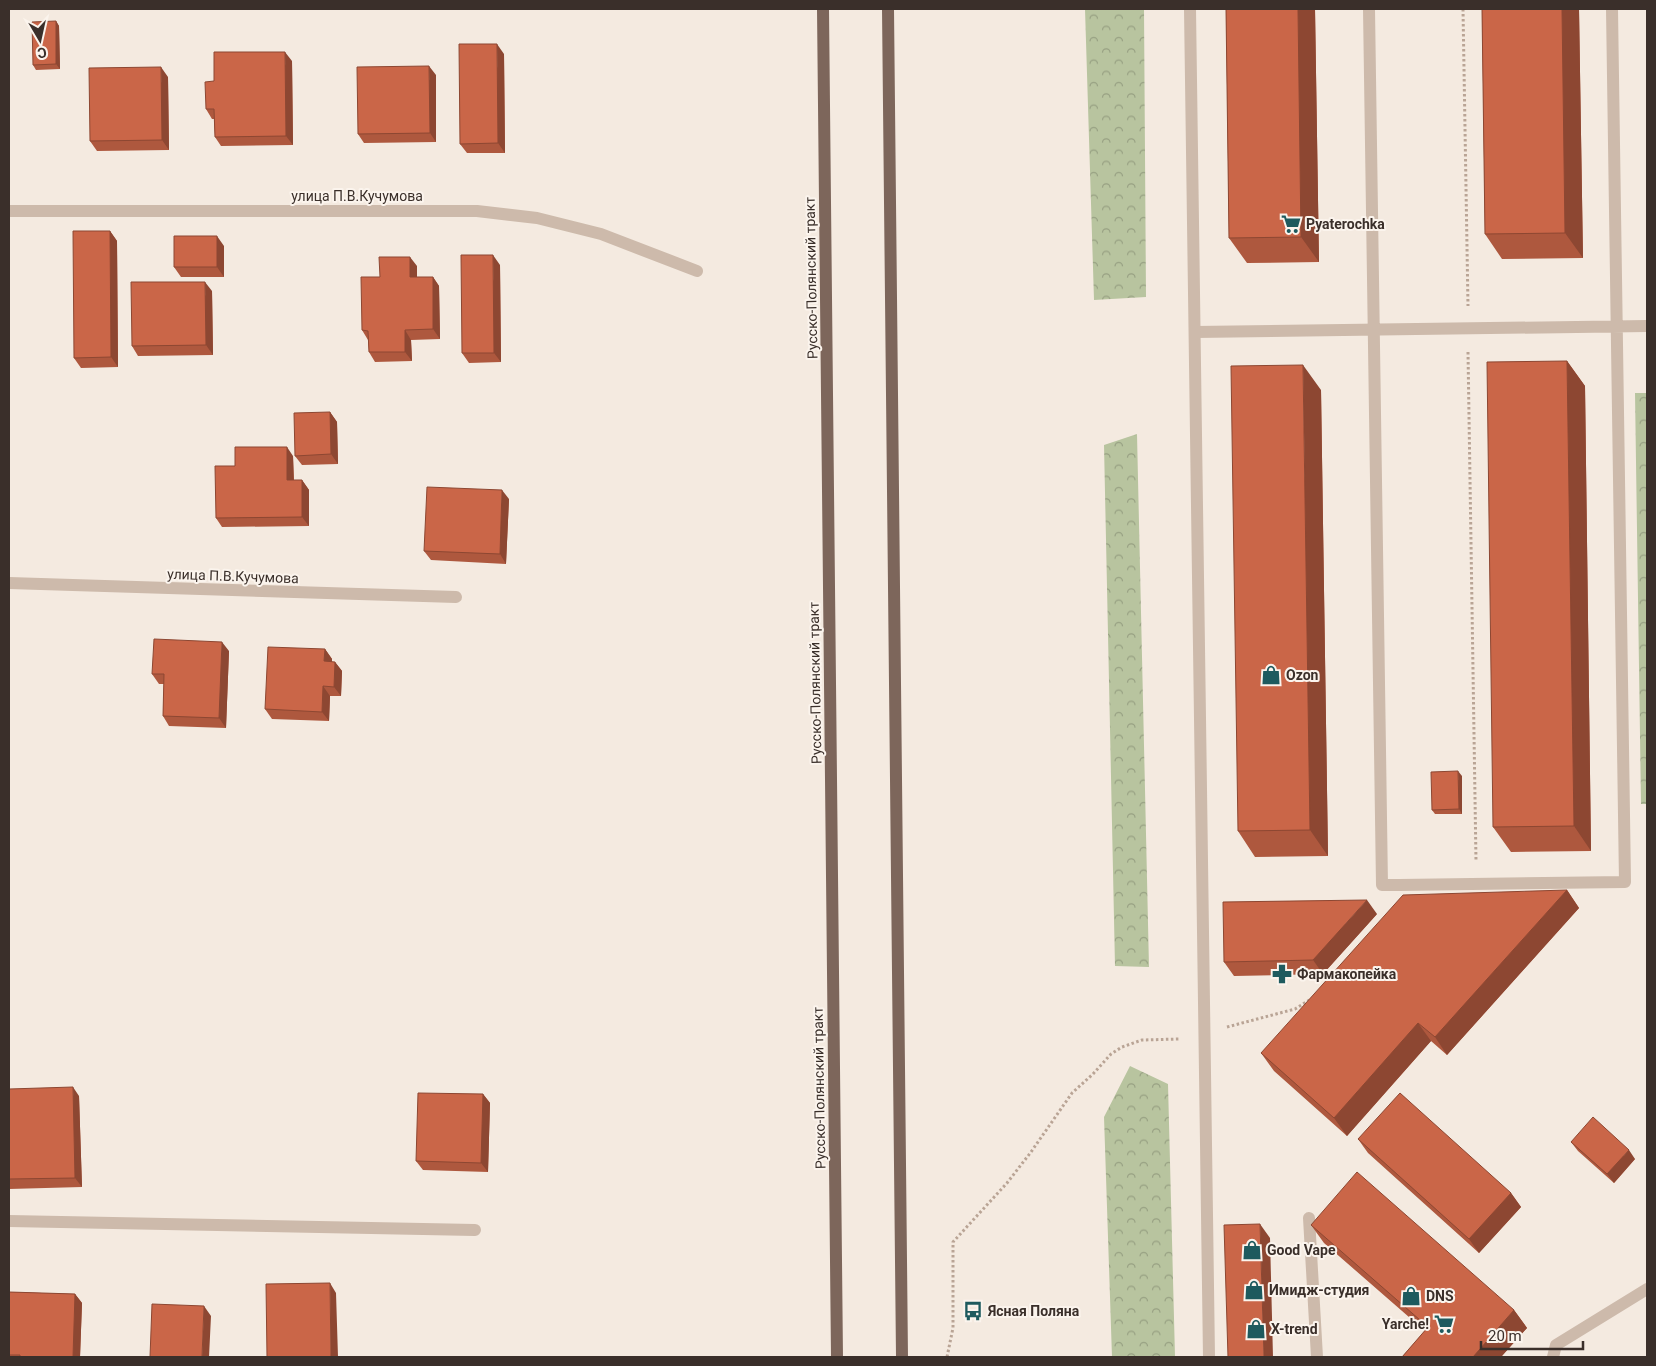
<svg xmlns="http://www.w3.org/2000/svg" width="1656" height="1366" font-family="Roboto,sans-serif">
<style>
.forest{fill:url(#forest-crowns)}
.lines{fill:none;stroke-linecap:round;stroke-linejoin:round}
.path{stroke:#b9a495;stroke-width:3;stroke-dasharray:2.5 2.5;stroke-linecap:butt}
.lane{stroke:#cdbaab;stroke-width:12}
.street{stroke:#cdbaab;stroke-width:12}
.primary{stroke:#7d665b;stroke-width:12}
.wall{fill:#ae583e}
.shaded-wall{fill:#8d4732}
.building{fill:#ca6648;stroke:#8d4732}
.labels{text-anchor:middle;stroke-width:4;stroke-linejoin:round;paint-order:stroke}
.street-label{font-size:14px;fill:#3a2f2a;stroke:#fbf4ed}
.poi-label{font-size:14px;font-weight:bold;fill:#3a2f2a;stroke:#fbf4ed;text-anchor:start}
</style>
<defs>
<pattern id="forest-crowns" width="20" height="18" patternUnits="userSpaceOnUse" patternTransform="scale(1.25)"><rect width="20" height="18" fill="#b8c49f"/><path d="M2 6a3 3 0 1 1 6 0M12 15a3 3 0 1 1 6 0" fill="none" stroke="#97a082"/></pattern>
</defs>
<rect width="100%" height="100%" fill="#f4eae0"/>
<!-- forest -->
<path class="forest" d="M1085,9H1144L1146,297L1094,300Z
M1635,393H1647V804H1641Z
M1137,434L1149,967L1115,966L1104,445Z
M1130,1066L1168,1084L1175,1357H1112L1104,1117Z"/>
<g class="lines">
<!-- path -->
<path class="path" d="M1463,9L1468,306
M1468,352L1476,861
M1227,1027L1295,1009L1311,999
M947,1357L953,1328V1242L1007,1183L1031,1152L1072,1093L1093,1074L1111,1054L1122,1047L1142,1040L1180,1039"/>
<!-- lane -->
<path class="lane" d="M1369,9L1382,885H1399L1625,882L1612,9
M1195,332L1647,326
M1309,1218L1317,1357
M9,1221L475,1230
M1553,1357L1556,1345L1647,1289"/>
<!-- street -->
<path class="street" d="M1190,9L1209,1357
M9,211H477L537,218L601,234L697,271
M9,583L456,597"/>
<!-- primary -->
<path class="primary" d="M823,9L837,1357
M888,9L902,1357"/>
</g>
<!-- wall -->
<path class="wall" d="M1226,9H1315L1319,262L1247,263L1229,238Z
M1482,9H1579L1583,258L1502,259L1485,234Z
M56,21L59,26L60,69L36,70L33,65Z
M504,54L505,153H467L460,144Z
M292,61L293,145L221,146L215,137L214,119H212L206,109Z
M436,75V142L364,143L358,134Z
M168,77L169,150L97,151L90,141Z
M110,231L117,241L118,367L81,368L74,358Z
M224,246V277H181L174,267Z
M500,265L501,362L469,363L462,353Z
M417,266V277H433L439,286L440,339L411,340L412,361L375,362L369,352L368,340L362,330L380,277Z
M212,291L213,355L138,356L132,346Z
M1567,361L1585,386L1591,851L1511,852L1493,827Z
M1321,390L1328,856L1255,857L1238,831Z
M330,412L337,422L338,464L302,465L295,456Z
M293,456L294,480H302L309,490V526L222,527L216,518L235,466Z
M509,499L506,564L431,560L424,551Z
M325,649L332,659V662H335L342,671L341,696H330L329,721L272,719L265,709Z
M229,651L226,728L169,726L163,716L164,684H159L152,674Z
M1462,776V814H1435L1432,810Z
M1567,890L1579,908L1447,1055L1431,1041L1347,1136L1274,1071L1261,1053Z
M1377,914L1323,974L1234,976L1224,962Z
M9,1089L79,1096L82,1187L9,1189Z
M483,1094L490,1103L488,1172L423,1170L416,1161Z
M1358,1139L1511,1193L1521,1207L1479,1253L1368,1153Z
M1571,1142L1635,1159L1614,1183L1578,1151Z
M1311,1225L1514,1310L1527,1328L1501,1357H1402L1425,1331L1324,1243Z
M9,1292L75,1294L82,1303L80,1357H9Z"/>
<!-- shaded-wall -->
<path class="shaded-wall" d="M1298,9H1315L1319,262L1301,237Z
M1562,9H1579L1583,258L1565,233Z
M56,21L59,26L60,69L56,64Z
M497,44L504,54L505,153L498,143Z
M285,52L292,61L293,145L286,136Z
M429,66L436,75V142L430,133Z
M161,67L168,77L169,150L162,140Z
M110,231L117,241L118,367L111,357Z
M217,236L224,246V277L217,267Z
M493,255L500,265L501,362L494,353Z
M410,257L417,266V286L410,277Z
M433,277L439,286L440,339L433,329Z
M205,282L212,291L213,355L206,345Z
M405,330L411,340L412,361L405,352Z
M1567,361L1585,386L1591,851L1574,826Z
M1303,365L1321,390L1328,856L1310,830Z
M330,412L337,422L338,464L331,454Z
M287,447L293,456L294,490L287,480Z
M302,480L309,490V526L302,517Z
M502,490L509,499L506,564L500,554Z
M222,642L229,651L226,728L219,718Z
M325,649L332,659L331,671L324,661Z
M335,662L342,671L341,696L334,687Z
M323,686L330,696L329,721L322,712Z
M1458,771L1462,776V814L1459,809Z
M1567,890L1579,908L1447,1055L1435,1037Z
M1367,900L1377,914L1323,974L1313,960Z
M1418,1023L1431,1041L1347,1136L1334,1118Z
M73,1087L79,1096L82,1187L75,1178Z
M483,1094L490,1103L488,1172L481,1163Z
M1629,1150L1635,1159L1614,1183L1607,1174Z
M1511,1193L1521,1207L1479,1253L1469,1239Z
M1260,1224L1270,1238L1273,1357H1264Z
M330,1283L336,1293L338,1357H331Z
M75,1294L82,1303L80,1357H73Z
M204,1306L211,1316L209,1357H202Z
M1514,1310L1527,1328L1501,1357H1473Z"/>
<!-- building -->
<path class="building" d="M1226,9H1298L1301,237L1229,238Z
M1482,9H1562L1565,233L1485,234Z
M56,21V64L33,65L32,22Z
M459,44H497L498,143L460,144Z
M214,52H285L286,136L215,137L214,109H206L205,82L214,81Z
M429,66L430,133L358,134L357,67Z
M161,67L162,140L90,141L89,68Z
M73,231H110L111,357L74,358Z
M174,236H217V267H174Z
M461,255H493L494,353H462Z
M379,257H410V277H433V329L405,330V352H369L368,331L362,330L361,277H380Z
M131,282H205L206,345L132,346Z
M1567,361L1574,826L1493,827L1487,362Z
M1303,365L1310,830L1238,831L1231,366Z
M330,412L331,454L295,456L294,413Z
M235,447H287V480H302V517L216,518L215,466H235Z
M427,487L502,490L500,554L424,551Z
M154,639L222,642L219,718L163,716L164,674H152Z
M268,647L325,649L324,661L335,662L334,687L323,686L322,712L265,709Z
M1458,771L1459,809L1432,810L1431,772Z
M1567,890L1435,1037L1418,1023L1334,1118L1261,1053L1403,895Z
M1367,900L1313,960L1224,962L1223,902Z
M73,1087L75,1178L9,1179V1089Z
M418,1093L483,1094L481,1163L416,1161Z
M1400,1093L1511,1193L1469,1239L1358,1139Z
M1593,1117L1629,1150L1607,1174L1571,1142Z
M1357,1172L1514,1310L1473,1357H1402L1428,1327L1311,1225Z
M1260,1224L1264,1357H1228L1224,1225Z
M330,1283L331,1357H267L266,1284Z
M9,1292L75,1294L73,1357H20V1355H9Z
M152,1304L204,1306L202,1357H150Z"/>
<!-- icons -->
<defs>
<symbol id="supermarket-bare" viewBox="-9 -9 18 18"><path d="M-6-5.5h2.5l.6 2H6L4.5 2H-2.5L-4.4-4H-6ZM-1.5 3.2a1.3 1.3 0 1 0 .1 0ZM3 3.2a1.3 1.3 0 1 0 .1 0Z" fill="#1e5a5e" stroke="#fbf4ed" stroke-width="2.5" paint-order="stroke"/></symbol>
<symbol id="shop-bare" viewBox="-9 -9 18 18"><path d="M-5-2.5h2.3a2.7 3.5 0 0 1 5.4 0H5L5.5 6h-11ZM-1.5-2.5h3a1.5 2.3 0 0 0-3 0Z" fill="#1e5a5e" stroke="#fbf4ed" stroke-width="2.5" paint-order="stroke"/></symbol>
<symbol id="pharmacy-bare" viewBox="-9 -9 18 18"><path d="M-2-6h4v4h4v4h-4v4h-4v-4h-4v-4h4Z" fill="#1e5a5e" stroke="#fbf4ed" stroke-width="2.5" paint-order="stroke"/></symbol>
<symbol id="bus-bare" viewBox="-9 -9 18 18"><path d="M-5-6H5V4H4V6H2V4H-2V6H-4V4H-5ZM-3.5-4V0h7V-4ZM-3.5 1.2v1.5H-2V1.2ZM2 1.2v1.5H3.5V1.2Z" fill="#1e5a5e" stroke="#fbf4ed" stroke-width="2.5" paint-order="stroke"/></symbol>
</defs>
<g fill-rule="evenodd">
<use href="#supermarket-bare" x="1277" y="210" width="28" height="28"/>
<use href="#shop-bare" x="1257" y="661" width="28" height="28"/>
<use href="#pharmacy-bare" x="1268" y="960" width="28" height="28"/>
<use href="#shop-bare" x="1238" y="1236" width="28" height="28"/>
<use href="#shop-bare" x="1240" y="1276" width="28" height="28"/>
<use href="#shop-bare" x="1397" y="1282" width="28" height="28"/>
<use href="#bus-bare" x="959" y="1297" width="28" height="28"/>
<use href="#supermarket-bare" x="1430" y="1310" width="28" height="28"/>
<use href="#shop-bare" x="1242" y="1315" width="28" height="28"/>
</g>
<g class="labels">
<!-- street labels -->
<g class="street-label">
<text x="357" y="201">улица П.В.Кучумова</text>
<text transform="translate(811 278) rotate(-91)" y="5">Русско-Полянский тракт</text>
<text transform="translate(233 576) rotate(2)" y="5">улица П.В.Кучумова</text>
<text transform="translate(815 683) rotate(-91)" y="5">Русско-Полянский тракт</text>
<text transform="translate(819 1088) rotate(-91)" y="5">Русско-Полянский тракт</text>
</g>
<!-- poi labels -->
<g class="poi-label">
<text x="1306" y="229">Pyaterochka</text>
<text x="1286" y="680">Ozon</text>
<text x="1297" y="979">Фармакопейка</text>
<text x="1267" y="1255">Good Vape</text>
<text x="1269" y="1295">Имидж-студия</text>
<text x="1426" y="1301">DNS</text>
<text x="988" y="1316">Ясная Поляна</text>
<text x="1429" y="1329" text-anchor="end">Yarche!</text>
<text x="1271" y="1334">X-trend</text>
</g>
</g>
<!-- border -->
<rect width="1656" height="1366" fill="none" stroke="#3a2f2a" stroke-width="20"/>
<!-- north arrow -->
<g transform="translate(40 40) rotate(171)" stroke="#fbf4ed" stroke-width="4" paint-order="stroke">
<path d="M0-4L9 19L0 12L-9 19Z" fill="#3a2f2a"/>
<text y="-8" font-size="14" font-weight="bold" text-anchor="middle" fill="#3a2f2a">С</text>
</g>
<!-- scale -->
<path d="M1481 1341v8h102v-8" fill="none" stroke="#3a2f2a" stroke-width="2.5"/>
<text x="1488" y="1341" font-size="15" fill="#3a2f2a" stroke="#fbf4ed" stroke-width="4" paint-order="stroke">20 m</text>
</svg>
